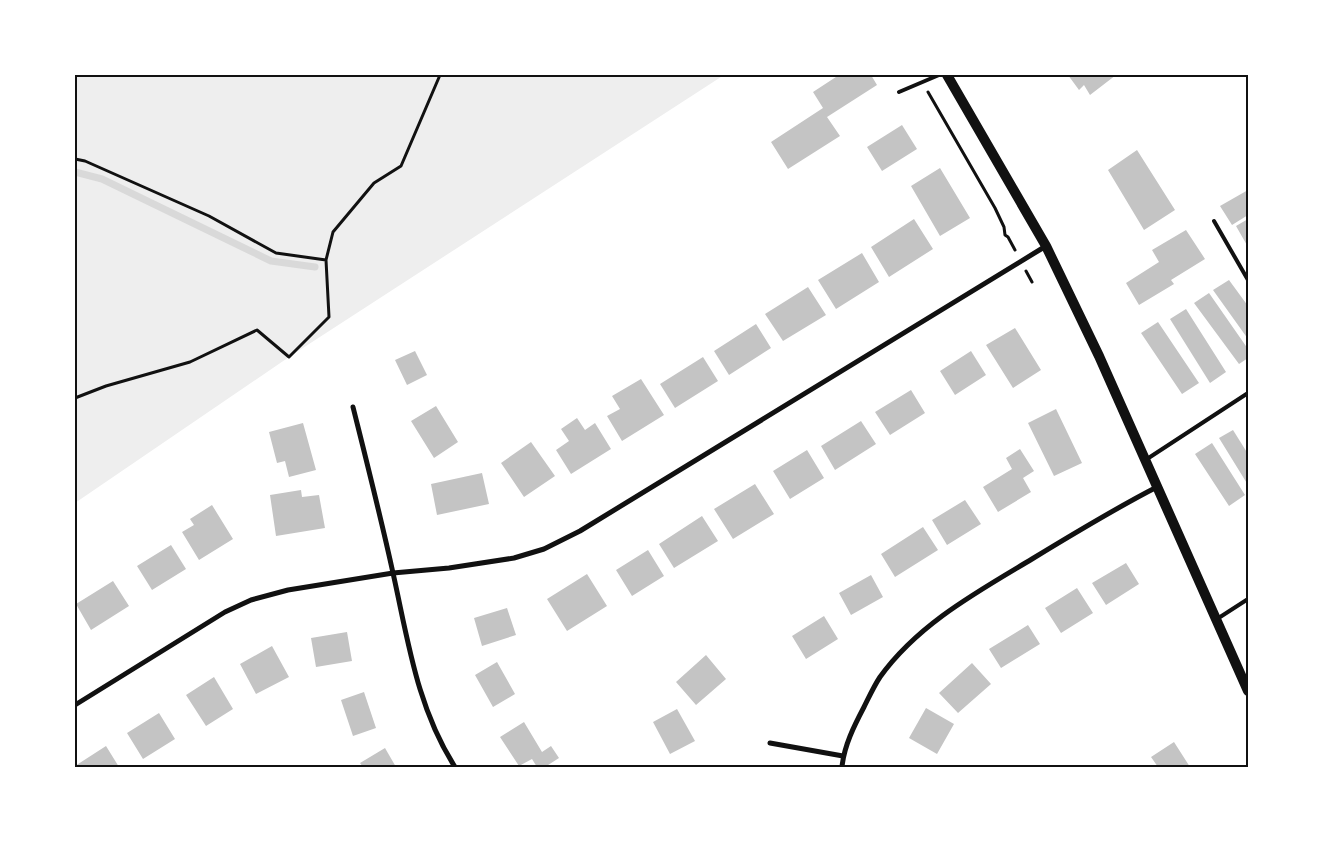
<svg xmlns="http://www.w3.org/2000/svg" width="1323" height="842" font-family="Ubuntu,sans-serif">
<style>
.green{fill:#eee}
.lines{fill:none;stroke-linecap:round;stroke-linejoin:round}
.stream{stroke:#d9d9d9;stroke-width:7}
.building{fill:#c4c4c4}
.path{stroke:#111;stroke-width:3}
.service{stroke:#111;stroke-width:4}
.minor{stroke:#111;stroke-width:5}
.secondary{stroke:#111;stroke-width:10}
.neatline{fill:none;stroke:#111;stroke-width:2}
</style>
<rect width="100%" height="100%" fill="#fff"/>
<!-- green -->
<path class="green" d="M75,75H724L289,357L75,503Z"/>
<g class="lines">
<!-- stream -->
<path class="stream" d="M75,172L102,179L271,261L315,267"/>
</g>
<!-- building -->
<path class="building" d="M839,75H871L877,85L827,117L840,136L788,169L771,142L823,108L813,92Z
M1068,75H1116L1090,95L1084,85L1079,90Z
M902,125L917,149L882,171L867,147Z
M1137,150L1175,210L1144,230L1108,170Z
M940,168L970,218L940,236L911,186Z
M1248,190V215L1232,225L1220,206Z
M914,219L933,249L889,277L871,247Z
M1248,219V247L1236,226Z
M1186,230L1205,259L1171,280L1174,284L1139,305L1126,283L1159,262L1152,250Z
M862,253L879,282L836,309L818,280Z
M1229,280L1248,306V339L1213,290Z
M808,287L826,315L783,341L765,314Z
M1209,293L1248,349V358L1239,364L1194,303Z
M1186,309L1226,372L1210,383L1170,319Z
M1158,322L1199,383L1182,394L1141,333Z
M756,324L771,348L729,375L714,351Z
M1015,328L1041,370L1013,388L986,345Z
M415,351L427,375L407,385L395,360Z
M971,351L986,375L955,395L940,371Z
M703,357L718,381L675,408L660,384Z
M641,379L664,415L622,441L607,416L620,409L612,396Z
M911,390L925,413L890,435L875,412Z
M436,406L458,442L434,458L411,421Z
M1056,409L1082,463L1054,476L1028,423Z
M577,418L585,430L595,423L611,449L571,474L556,450L569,441L561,429Z
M861,421L876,444L835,470L821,446Z
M303,423L316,470L289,477L285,461L277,463L269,432Z
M1233,430L1248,454V485L1219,438Z
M531,442L555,476L524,497L501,463Z
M1212,443L1245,495L1229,506L1195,454Z
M1020,449L1034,471L1023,478L1031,492L998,512L983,487L1012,469L1006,458Z
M807,450L824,478L790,499L773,471Z
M482,473L489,504L437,515L431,484Z
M755,484L774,514L733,539L714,509Z
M301,490L302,497L319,495L325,528L276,536L270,495Z
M965,500L981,524L947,545L932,520Z
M212,505L233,539L199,560L182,532L194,525L190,519Z
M702,516L718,541L674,568L659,544Z
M923,527L938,550L895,577L881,554Z
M171,545L186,569L152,590L137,566Z
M648,550L664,576L632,596L616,570Z
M1126,563L1139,584L1106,605L1092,583Z
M587,574L607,606L567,631L547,599Z
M871,575L883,597L851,615L839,593Z
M113,581L129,606L91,630L76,604Z
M1077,588L1093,613L1061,633L1045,608Z
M507,608L516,635L482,646L474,618Z
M824,616L838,639L806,659L792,636Z
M1028,625L1040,644L1001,668L989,649Z
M347,632L352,661L316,667L311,638Z
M272,646L289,677L256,694L240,664Z
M706,655L726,679L696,705L676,682Z
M497,662L515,694L493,707L475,675Z
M972,663L991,684L958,713L939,693Z
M214,677L233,709L206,726L186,695Z
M364,692L376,728L353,736L341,700Z
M926,708L954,724L937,754L909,738Z
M677,709L695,741L670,754L653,722Z
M159,713L175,739L143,759L127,733Z
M524,722L542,752L551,746L559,758L545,767H537L532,759L519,766L500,737Z
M1174,742L1190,767H1158L1151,757Z
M106,746L119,767H75V766Z
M385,748L396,767H363L360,763Z"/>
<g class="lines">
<!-- path -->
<path class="path" d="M928,92L995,208L1004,227L1005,235L1008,237L1015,250
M75,159L85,161L209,216L276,253L326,260
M1026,271L1032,282
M75,398L106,386L190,362L257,330L289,357L329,317L326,260L333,232L374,183L401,166L440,75"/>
<!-- service -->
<path class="service" d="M899,92L939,75
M1214,221L1248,280
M1147,459L1248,393
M1217,619L1248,599"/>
<!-- minor -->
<path class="minor" d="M353,407C367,463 381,518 393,573C408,640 417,708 455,767
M75,705L225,612L251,600L288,590L393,573L449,568L514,558L544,549L580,531L1046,246
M770,743L843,756
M842,767C844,746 854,726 864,707C869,697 874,686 880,677C918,624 977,592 1032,559C1073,534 1114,509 1157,487"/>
<!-- secondary -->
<path class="secondary" d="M947,75L1046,246L1099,356L1248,691"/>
</g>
<!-- border -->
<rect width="1323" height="842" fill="none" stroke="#ffffff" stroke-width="152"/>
<rect x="76" y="76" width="1171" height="690" class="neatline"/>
</svg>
